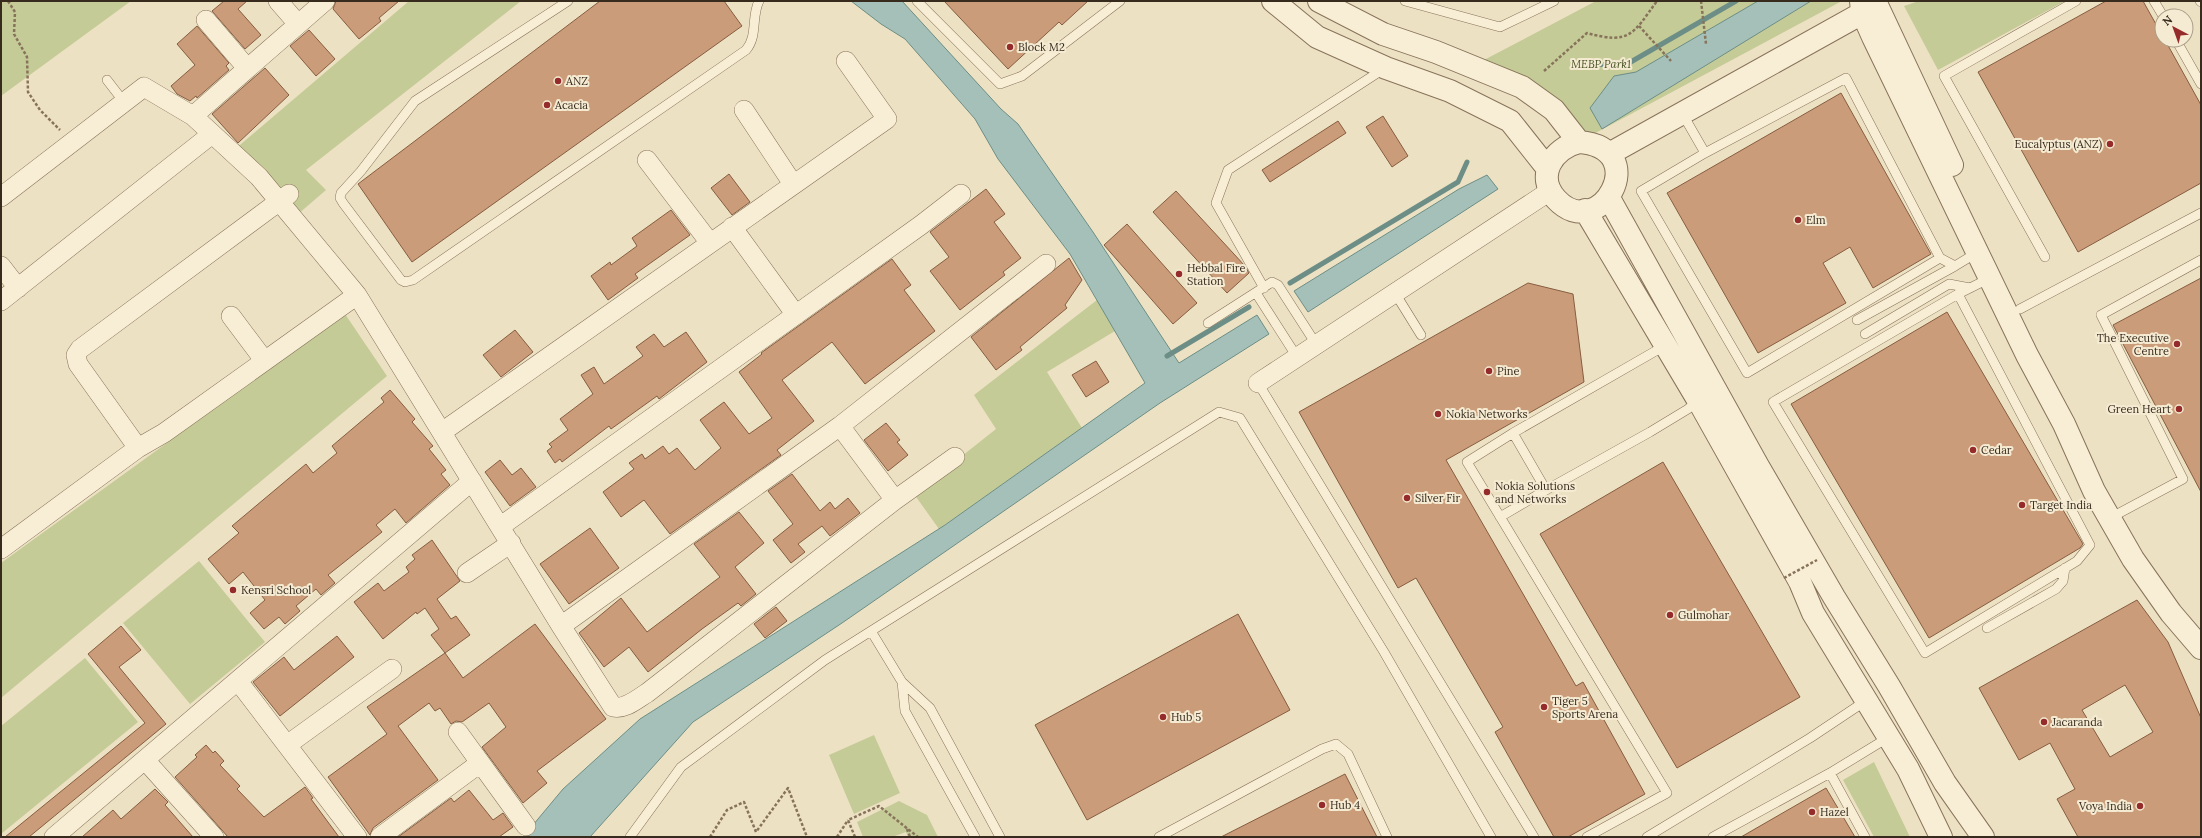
<svg xmlns="http://www.w3.org/2000/svg" width="2202" height="838" font-family="Lora,serif">
<style>
.green{fill:#c4cb97}
.water{fill:#a5c0b9;stroke:#6c8e86}
.lines{fill:none;stroke-linecap:round;stroke-linejoin:round}
.stream{stroke:#6c8e86;stroke-width:5}
.building{fill:#cb9c79;stroke:#865d40;fill-rule:evenodd}
.service-casing{stroke:#87735a;stroke-width:10}
.minor-casing{stroke:#87735a;stroke-width:20}
.tertiary-casing{stroke:#87735a;stroke-width:24}
.path{stroke:#87735a;stroke-width:2.5;stroke-dasharray:3 2;stroke-linecap:butt}
.service{stroke:#f8eed6;stroke-width:9}
.minor{stroke:#f8eed6;stroke-width:19}
.tertiary{stroke:#f8eed6;stroke-width:22}
.path-bridge{stroke:#87735a;stroke-width:2.5;stroke-dasharray:3 2;stroke-linecap:butt}
.poi-dot{fill:#952c2b;stroke:#f5ebd2;stroke-width:1.5}
.labels{text-anchor:middle;stroke-width:4;stroke-linejoin:round;paint-order:stroke}
.poi-label{font-size:11px;fill:#372b1e;stroke:#f5ebd2;text-anchor:start}
.park-label{font-size:11px;font-style:italic;fill:#475325;stroke:#f5ebd2}
</style>
<rect width="100%" height="100%" fill="#ede1c3"/>
<!-- green -->
<path class="green" d="M1,1H131L1,96Z
M409,1H521L306,170L326,190L297,215L234,150Z
M1596,1H1842L1588,137L1543,88L1484,60Z
M1919,1H2065L1938,70L1904,6Z
M1097,300L1115,331L1047,372L1082,428L939,529L914,494L996,429L974,395Z
M345,314L387,376L1,698V563Z
M199,561L265,642L190,704L123,623Z
M85,658L138,722L1,834V726Z
M874,735L900,793L854,814L829,755Z
M1874,762L1910,837H1874L1843,780Z
M899,801L927,815L938,837H908L906,832L892,837H863L857,822Z"/>
<!-- water -->
<path class="water" d="M851,1H902L1001,109L1018,124L1093,232L1179,363L1257,315L1269,334L1160,403L842,623L693,722L590,837H523L563,789L640,719L945,525L1145,383L1070,254L998,159L975,119L905,39L881,24Z
M1758,1H1811L1602,129L1590,108L1614,76L1636,72Z
M1487,175L1498,189L1308,312L1294,291L1459,189Z"/>
<g class="lines">
<!-- stream -->
<path class="stream" d="M1574,66L1629,63L1736,1
M1290,283L1458,182L1467,162
M1167,356L1249,307"/>
</g>
<!-- building -->
<path class="building" d="M224,1H247L238,9L261,35L245,49L212,11Z
M336,1H399L379,18L381,21L359,39L333,9Z
M600,1H724L742,26L412,262L358,184Z
M944,1H1088L1062,25L1059,22L1008,69Z
M2106,1H2143L2162,35V40H2165L2201,105V183L2078,252L1978,72Z
M197,26L229,63L226,66L229,70L197,98L196,96L190,101L177,94L171,86L195,65L177,44Z
M309,30L335,59L316,76L290,46Z
M265,68L289,95L238,143L212,114Z
M1841,93L1931,254L1873,288L1850,247L1823,263L1846,303L1758,353L1667,193Z
M1383,116L1408,156L1392,167L1366,127Z
M1338,121L1346,133L1270,182L1262,170Z
M729,174L750,202L732,215L711,188Z
M986,189L1005,214L994,222L1021,258L1003,272L1005,275L960,310L930,271L949,257L930,232Z
M1176,191L1245,266L1249,273L1227,293L1153,212Z
M671,210L690,235L635,274L638,278L608,300L591,276L610,262L611,265L637,246L632,238Z
M1127,224L1197,303L1173,324L1104,245Z
M1069,258L1082,280L1065,305L1067,308L1020,347L1022,350L996,370L971,337Z
M892,259L911,285L904,290L935,331L865,384L832,342L782,380L814,421L777,450L781,455L670,534L644,500L621,517L603,492L634,469L629,463L642,454L645,459L663,446L669,454L677,448L695,470L721,448L700,420L724,402L749,434L772,418L739,372L762,354L761,353Z
M2201,278V492L2113,325Z
M1528,283L1573,294L1584,382L1446,460L1576,686L1583,682L1645,794L1568,837H1554L1495,732L1503,727L1416,578L1398,588L1299,412Z
M1947,312L2083,544L2080,548L1929,638L1791,404Z
M515,330L533,352L501,377L483,355Z
M686,332L707,362L659,399L657,396L611,429L609,426L562,462L560,459L555,463L547,451L552,447L549,444L568,430L560,419L593,394L581,375L594,367L604,384L643,356L636,347L654,334L664,347Z
M1096,361L1109,382L1086,397L1072,375Z
M390,390L415,419L412,422L433,446L429,449L446,470L441,474L450,485L406,523L395,509L376,525L382,532L328,575L335,583L321,595L316,589L296,606L300,611L285,624L279,617L264,629L250,613L265,600L243,572L229,584L208,559L239,533L232,526L294,474L306,464L313,473L337,453L332,446L384,402L381,398Z
M886,423L900,440L897,442L908,455L888,471L864,440Z
M500,460L512,475L521,468L536,487L510,506L485,472Z
M1663,462L1800,697L1677,768L1540,534Z
M792,474L820,511L830,502L835,509L848,498L860,513L830,536L822,526L798,544L805,552L791,563L773,540L793,524L768,491Z
M739,512L764,543L735,567L756,594L741,606L738,603L702,629L648,672L629,647L604,667L579,633L621,598L647,632L720,577L694,544Z
M590,528L619,568L569,604L540,564Z
M432,540L460,581L437,599L451,619L456,616L470,635L445,653L431,635L439,629L425,608L417,614L416,612L383,639L354,602L378,583L384,591L409,572L406,567L415,559L412,555Z
M2137,600L2168,642L2201,718V837H2078L2057,799L2075,789L2050,743L2019,760L1979,688ZM2125,685L2153,732L2110,757L2082,710Z
M776,607L787,621L765,638L754,624Z
M1238,614L1290,710L1087,820L1035,725Z
M535,624L606,719L537,771L547,783L523,803L482,747L506,727L489,703L462,722L456,721L451,724L440,708L435,711L429,703L398,726L438,780L373,828L370,835L328,777L387,734L367,707L445,653L463,678Z
M121,626L141,650L119,667L166,724L29,837H5L145,723L88,654Z
M337,636L354,657L280,716L253,682L284,657L294,670Z
M206,745L213,753L215,751L224,761L220,765L240,786L237,789L264,817L305,787L313,798L311,799L339,837H228L175,777L197,757L195,755Z
M1345,774L1377,837H1221Z
M1826,788L1855,837H1741Z
M155,789L168,802L165,805L193,837H82L113,810L121,819Z
M469,790L493,820L503,813L513,827L499,837H398L451,798L454,802Z"/>
<g class="lines">
<defs>
<path id="service" d="M568,1L415,101L361,171L341,193L340,198L343,203L401,280L405,282L413,280L746,50C758,36 751,17 759,1
M917,1L1000,84L1022,76L1120,1
M1405,1L1500,27L1554,1
M2154,1L2163,16
M2200,1L2201,2
M2176,40L2201,84
M107,80L124,102
M1682,113L1705,153
M2045,257L1944,76L2076,1
M1940,258L1747,373L1641,191L1705,153L1846,78L1940,258L1955,266L1978,252
M1264,288L1216,203L1228,170L1385,68
M1256,293L1297,357
M1395,293L1421,335
M1958,294L2090,545L2077,561L1925,653L1773,402L1958,294L1990,278
M2020,309L2201,213
M1857,320L1955,266
M1208,323L1272,282L1278,285L1316,344
M1865,334L1949,284L1970,288
M1666,345L1513,433L1546,490L1650,432L1688,409L1698,400
M1258,383L1534,837
M1513,433L1467,462L1667,793L1587,837
M1500,517L1546,490
M2110,518L2183,479L2101,315L2201,260
M1987,628L2056,589L2063,581L2065,568
M871,631L1219,412L1240,418L1384,652L1491,837
M902,682L905,711L975,837
M1830,773L1865,837
M630,837L681,767L825,660L871,631L902,682L930,708L1000,837
M1159,837L1322,749L1336,744L1348,754L1387,837
M1647,837L1810,738L1867,700
M1713,837L1830,773L1889,737"/>
<path id="minor" d="M278,1L298,24
M206,20L247,68
M744,110L793,184
M193,116L325,1
M647,160L710,243
M1,197L144,87L193,116L259,177L357,295L561,626L613,707C625,710 637,699 647,693L895,500L840,426
M732,227L796,315
M1,266L18,288
M1,301L212,134
M231,316L264,360
M1258,383L1550,191
M442,432L887,119L846,61
M138,448L78,364L76,355L80,349L289,194
M895,500L955,457
M501,526L921,225L961,194
M1,549L138,448L164,433L357,295
M467,573L511,543
M561,626L840,426L1046,264
M238,681L357,837
M458,732L526,826
M287,745L392,669
M145,760L214,837
M54,837L472,481
M380,837L480,763"/>
<path id="tertiary" d="M1273,1L1317,37L1386,68L1450,91L1510,121L1548,169
M1319,1L1383,34L1436,52L1522,87L1554,110L1579,142C1655,148 1599,246 1556,199C1535,176 1553,148 1579,142
M1861,1L1862,12L1873,37L2027,355L2064,424L2094,491L2133,559L2171,613L2201,648
M1875,1L1952,165
M1609,154L1875,6
M1609,198L1758,466L1834,597L1889,686L1945,783L1983,837
M1585,210L1698,400L1800,582L1813,613L1908,769L1941,837"/>
</defs>
<!-- service casing -->
<use href="#service" class="service-casing"/>
<!-- minor casing -->
<use href="#minor" class="minor-casing"/>
<!-- tertiary casing -->
<use href="#tertiary" class="tertiary-casing"/>
<!-- path -->
<path class="path" d="M8,1L15,12L14,34L27,57L28,92L40,110L60,130
M1701,1L1706,44
M1639,26L1671,61
M1544,71L1587,33C1630,45 1633,34 1657,1
M907,829L910,837
M710,837L727,810L744,802L756,832L788,788L807,837
M837,837L848,820
M855,837L848,820L879,806L918,837"/>
<!-- service -->
<use href="#service" class="service"/>
<!-- minor -->
<use href="#minor" class="minor"/>
<!-- tertiary -->
<use href="#tertiary" class="tertiary"/>
<!-- path-bridge -->
<path class="path-bridge" d="M1784,578L1817,560"/>
</g>
<!-- markers -->
<g class="poi-dot">
<circle cx="1010" cy="47" r="4"/>
<circle cx="558" cy="81" r="4"/>
<circle cx="547" cy="105" r="4"/>
<circle cx="2110" cy="144" r="4"/>
<circle cx="1798" cy="220" r="4"/>
<circle cx="1179" cy="274" r="4"/>
<circle cx="2177" cy="344" r="4"/>
<circle cx="1489" cy="371" r="4"/>
<circle cx="2179" cy="409" r="4"/>
<circle cx="1438" cy="414" r="4"/>
<circle cx="1973" cy="450" r="4"/>
<circle cx="1487" cy="492" r="4"/>
<circle cx="1407" cy="498" r="4"/>
<circle cx="2022" cy="505" r="4"/>
<circle cx="233" cy="590" r="4"/>
<circle cx="1670" cy="615" r="4"/>
<circle cx="1544" cy="707" r="4"/>
<circle cx="1163" cy="717" r="4"/>
<circle cx="2044" cy="722" r="4"/>
<circle cx="1322" cy="805" r="4"/>
<circle cx="2140" cy="806" r="4"/>
<circle cx="1812" cy="812" r="4"/>
</g>
<g class="labels">
<!-- poi labels -->
<g class="poi-label">
<text x="1018" y="51">Block M2</text>
<text x="566" y="85">ANZ</text>
<text x="555" y="109">Acacia</text>
<text x="2102" y="148" text-anchor="end">Eucalyptus (ANZ)</text>
<text x="1806" y="224">Elm</text>
<text x="1187" y="272">Hebbal Fire<tspan x="1187" dy="13">Station</tspan></text>
<text x="2169" y="342" text-anchor="end">The Executive<tspan x="2169" dy="13">Centre</tspan></text>
<text x="1497" y="375">Pine</text>
<text x="2171" y="413" text-anchor="end">Green Heart</text>
<text x="1446" y="418">Nokia Networks</text>
<text x="1981" y="454">Cedar</text>
<text x="1495" y="490">Nokia Solutions<tspan x="1495" dy="13">and Networks</tspan></text>
<text x="1415" y="502">Silver Fir</text>
<text x="2030" y="509">Target India</text>
<text x="241" y="594">Kensri School</text>
<text x="1678" y="619">Gulmohar</text>
<text x="1552" y="705">Tiger 5<tspan x="1552" dy="13">Sports Arena</tspan></text>
<text x="1171" y="721">Hub 5</text>
<text x="2052" y="726">Jacaranda</text>
<text x="1330" y="809">Hub 4</text>
<text x="2132" y="810" text-anchor="end">Voya India</text>
<text x="1820" y="816">Hazel</text>
</g>
<!-- park labels -->
<g class="park-label">
<text x="1601" y="68">MEBP Park1</text>
</g>
</g>
<!-- border -->
<rect width="2202" height="838" fill="none" stroke="#372b1e" stroke-width="4"/>
<!-- north arrow -->
<g transform="translate(2174 28) rotate(319)"><circle r="19" fill="#f5ebd2" stroke="#a99e8a"/>
<path d="M0-3L7 15L0 10L-7 15Z" fill="#952c2b"/>
<text y="-6" font-size="11" font-weight="bold" text-anchor="middle" fill="#372b1e">N</text>
</g>
</svg>
